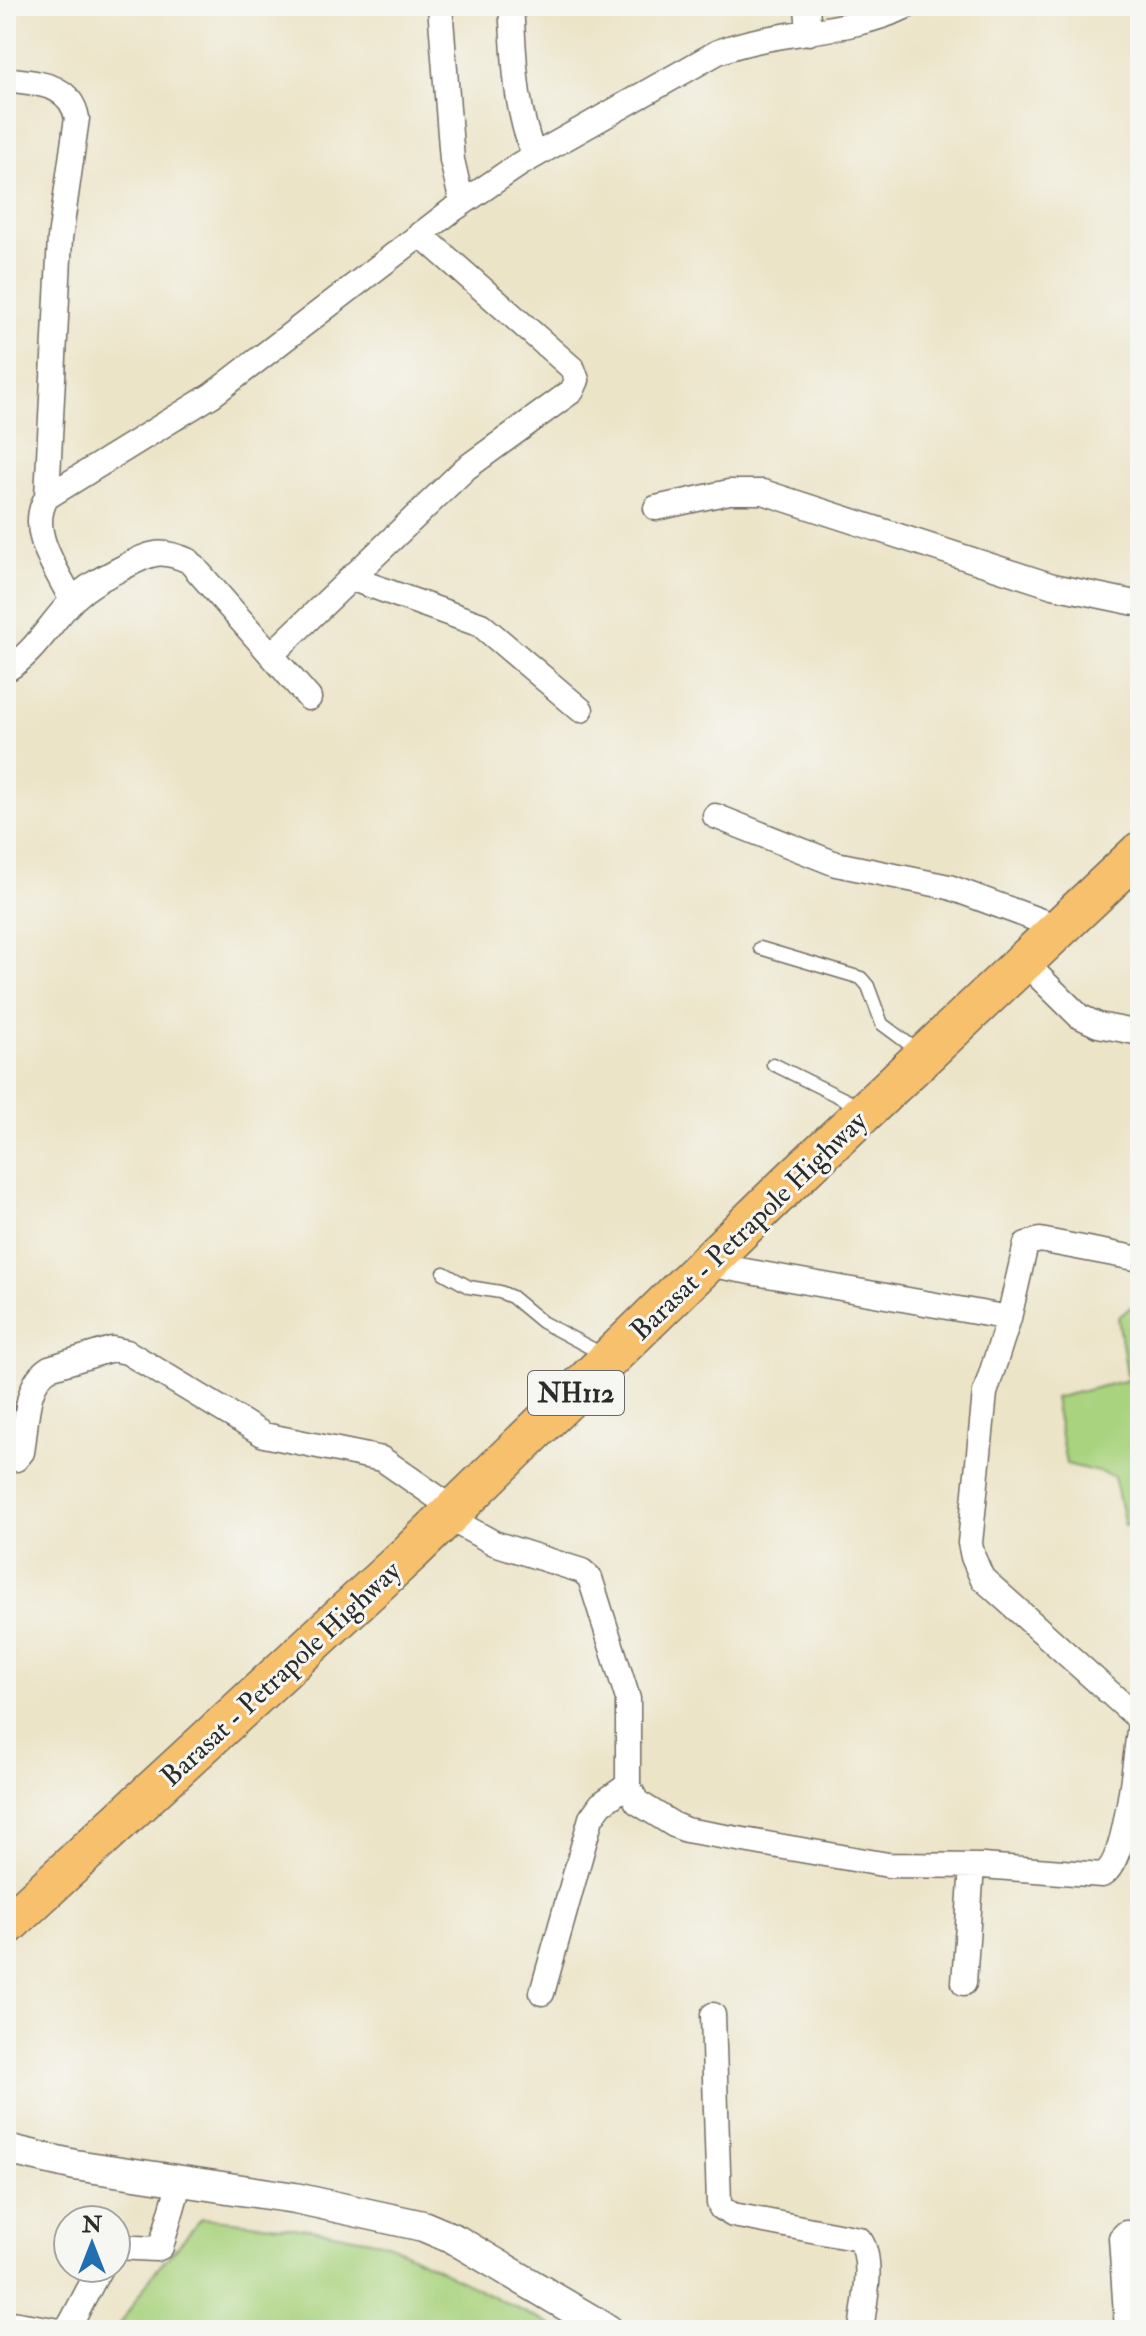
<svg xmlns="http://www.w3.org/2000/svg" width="1146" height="2336" font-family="'IM FELL Double Pica',serif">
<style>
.green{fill:#a9d37e;stroke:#6a7f54;stroke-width:2}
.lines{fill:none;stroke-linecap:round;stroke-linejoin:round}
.service-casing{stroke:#6f6c62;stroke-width:15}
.minor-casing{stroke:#6f6c62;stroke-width:27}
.tertiary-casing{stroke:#6f6c62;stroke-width:33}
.trunk-casing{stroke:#6f6c62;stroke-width:43}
.service{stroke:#fff;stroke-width:12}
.minor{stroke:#fff;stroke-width:24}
.tertiary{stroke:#fff;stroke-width:30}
.trunk{stroke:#f7c06c;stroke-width:40}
.labels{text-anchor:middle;stroke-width:6;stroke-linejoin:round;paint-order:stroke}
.shield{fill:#f6f6f2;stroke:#686867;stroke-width:2}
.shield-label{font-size:26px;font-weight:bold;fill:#2b2b2b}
.street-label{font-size:28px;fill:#2b2b2b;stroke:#f6f6f2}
</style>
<rect width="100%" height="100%" fill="#f6f6f2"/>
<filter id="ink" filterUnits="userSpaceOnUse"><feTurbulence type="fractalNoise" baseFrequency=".0125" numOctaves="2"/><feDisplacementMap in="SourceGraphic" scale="16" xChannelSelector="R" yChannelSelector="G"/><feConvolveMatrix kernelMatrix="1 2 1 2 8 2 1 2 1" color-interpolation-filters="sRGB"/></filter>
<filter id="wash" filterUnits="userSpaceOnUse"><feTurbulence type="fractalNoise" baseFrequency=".006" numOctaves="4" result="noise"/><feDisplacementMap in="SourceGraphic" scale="32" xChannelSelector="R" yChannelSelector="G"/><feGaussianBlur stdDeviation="1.8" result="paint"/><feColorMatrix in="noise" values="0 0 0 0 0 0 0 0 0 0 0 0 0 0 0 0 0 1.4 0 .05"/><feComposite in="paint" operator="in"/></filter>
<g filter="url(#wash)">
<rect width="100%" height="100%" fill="#ece4c7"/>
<!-- green -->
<path class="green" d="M1140,1299V1525L1125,1526L1114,1476L1066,1464L1054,1398L1128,1380L1118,1318Z
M202,2218L311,2229L387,2243L560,2330H116L153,2274Z"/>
</g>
<g filter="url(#ink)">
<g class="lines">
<defs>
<path id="service" d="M760,948L861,978L868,986L882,1024L921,1053
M773,1064L860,1107
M444,1273L469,1287L500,1292L512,1297L542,1322L606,1356"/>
<path id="minor" d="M440,6L452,160L462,203
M511,6C515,62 514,103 534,156
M807,6L809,33
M6,79C36,84 70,82 77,118L60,238L47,497
M656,508L729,492H763L1053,586L1140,604
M350,578L481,625L581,710
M72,601C57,569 26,530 47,497L212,395L451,211L520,164L718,52C778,29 847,35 907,6
M271,655L466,468L572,391L577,380L573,369L420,234
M6,670C36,652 50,622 74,599C89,584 107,576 126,566C152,552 161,549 189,561L309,698
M715,816L836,864L949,887L1060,928
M1023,961L1079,1016L1098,1025L1140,1033
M706,1264L1009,1318L985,1393L970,1543L973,1557L982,1578L1140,1720
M1009,1318L1026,1244L1040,1240L1140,1259
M6,1459H16L22,1452C27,1425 24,1384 49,1368L112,1349L127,1352L264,1435L382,1459L454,1509
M447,1517L494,1543L582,1571L590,1578L628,1699V1785L637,1802L674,1825L686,1830L888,1865L982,1866L1102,1875C1128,1862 1135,1754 1140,1724
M964,1983L972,1866
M542,1993L591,1818L601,1804L628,1785
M713,2015L719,2203L721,2208L733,2215L859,2239C875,2258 864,2306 861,2330
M116,2247L156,2249L161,2247L180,2181
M6,2322L54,2330
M63,2330L70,2325L100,2268
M1127,2330L1121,2238L1126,2233H1140"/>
<path id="tertiary" d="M6,2149L75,2165L295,2198L423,2226L456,2240L608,2330"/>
<path id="trunk" d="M6,1926L412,1551L789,1183L1140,852"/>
</defs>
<!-- service casing -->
<use href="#service" class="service-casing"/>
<!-- minor casing -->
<use href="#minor" class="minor-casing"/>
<!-- tertiary casing -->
<use href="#tertiary" class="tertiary-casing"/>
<!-- trunk casing -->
<use href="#trunk" class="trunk-casing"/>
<!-- service -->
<use href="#service" class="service"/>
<!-- minor -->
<use href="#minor" class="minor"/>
<!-- tertiary -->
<use href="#tertiary" class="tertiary"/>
<!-- trunk -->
<use href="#trunk" class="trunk"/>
</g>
</g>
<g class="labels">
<!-- shield labels -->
<rect class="shield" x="528" y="1371" width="96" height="44" rx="6"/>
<g class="shield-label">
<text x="576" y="1402">NH112</text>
</g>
<!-- street labels -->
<g class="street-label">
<text transform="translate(748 1225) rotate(-44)" y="10">Barasat - Petrapole Highway</text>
<text transform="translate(280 1673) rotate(-43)" y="10">Barasat - Petrapole Highway</text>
</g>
</g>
<!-- margin -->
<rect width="1146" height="2336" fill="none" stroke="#f6f6f2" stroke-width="32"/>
<!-- north arrow -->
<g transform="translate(92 2244)"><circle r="38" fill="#f6f6f2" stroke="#a5a5a2" stroke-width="2"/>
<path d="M0-6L14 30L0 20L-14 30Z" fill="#1f6fb2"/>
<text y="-12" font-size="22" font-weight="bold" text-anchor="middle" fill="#2b2b2b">N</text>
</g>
</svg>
